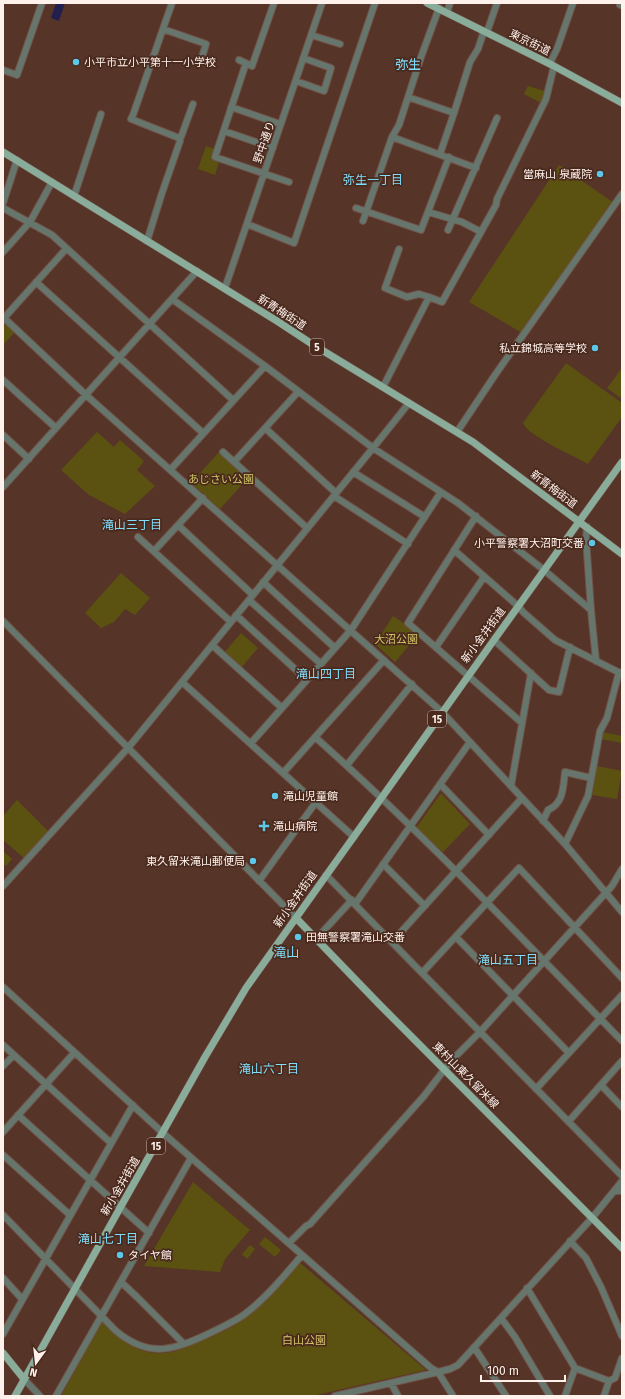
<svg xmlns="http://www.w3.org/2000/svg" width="625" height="1399" font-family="'Fira Sans','Noto Sans JP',sans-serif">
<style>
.green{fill:#5b5212}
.water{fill:#221f4f}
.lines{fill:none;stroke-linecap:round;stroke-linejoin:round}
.minor-casing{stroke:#715248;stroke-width:8}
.major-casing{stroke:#715248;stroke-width:8}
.minor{stroke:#66766d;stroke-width:6}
.major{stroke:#8aac9a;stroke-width:7}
.poi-dot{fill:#5dc7e8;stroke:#4b2a1e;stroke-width:1.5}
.labels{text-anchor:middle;stroke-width:3.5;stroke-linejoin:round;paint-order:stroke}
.shield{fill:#4b2a1e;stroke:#c9b6af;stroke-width:1}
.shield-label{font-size:10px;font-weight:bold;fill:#fff2ed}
.street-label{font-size:11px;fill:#fff2ed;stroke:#4b2a1e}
.poi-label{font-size:11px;fill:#fff2ed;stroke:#4b2a1e;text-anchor:start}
.park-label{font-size:11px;fill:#d2c568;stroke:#4b2a1e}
.neighbourhood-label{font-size:12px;fill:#7fdefd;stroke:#4b2a1e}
.quarter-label{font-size:13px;fill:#7fdefd;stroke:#4b2a1e}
</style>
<rect width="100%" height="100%" fill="#563428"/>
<!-- green -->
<path class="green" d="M528,86L545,91L541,103L524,94Z
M206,146L215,149L211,159L219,162L215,175L198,169Z
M559,165L614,203L524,334L469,302Z
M3,321L15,332L3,345Z
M566,363L622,403V417L588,464C574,456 528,436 523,423Z
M622,368V399L607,388Z
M97,432L114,447L120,440L144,461L137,470L155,486L125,514L89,495L61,470Z
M219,452L248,478L220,509L191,483Z
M121,573L150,598L135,615L125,609L114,622L101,628L85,613Z
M393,616L405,624L406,625L418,635L395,662L375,644Z
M241,633L258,648L241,668L224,653Z
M602,732L622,736V743L601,739Z
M597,766L622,771L617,799L592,795Z
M441,793L470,824L443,852L416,828Z
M17,800L48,831L25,859L3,840V816Z
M3,851L12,859L6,866L3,864Z
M193,1182L250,1230L225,1259L220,1272L144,1266Z
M265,1237L281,1250L275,1257L259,1244Z
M250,1245L255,1249L247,1259L242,1254Z
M299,1262L426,1370L312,1396H61L103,1319C116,1335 132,1351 155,1353C170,1355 185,1348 198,1342C211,1336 225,1331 237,1324C247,1318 254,1310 262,1302C275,1289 288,1276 299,1262Z"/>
<!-- water -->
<path class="water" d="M56,3H65L59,21L51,18Z"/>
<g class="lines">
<defs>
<path id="minor" d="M172,3L133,115L131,119L179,138
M620,5L621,3
M447,12L450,3
M163,29L206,44L202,57
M487,32L497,3
M311,35L340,44
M239,60L252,66L274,3
M246,63L215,157L289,182
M550,63L557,49L573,3
M3,70L17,75L42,3
M296,81L324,91L331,68L303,58
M408,97L454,113
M231,107L280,124
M224,131L273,148
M392,137L476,168
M440,154L454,113L470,62L478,49L484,31
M74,196L101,114
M3,203L17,160
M3,208L52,235L233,400
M356,208L421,230L449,157
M428,212L462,222L481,232
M363,221L392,137L399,125L421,57L439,8
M247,224L294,243L375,3
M448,230L497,118
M147,241L162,193L180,141L179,138L181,137L193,104
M399,249L385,288L407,297L419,294L429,297
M3,252L30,222L52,182
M36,282L203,433
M225,288L322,3
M172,299L265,366L373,448L458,503L544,570L591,610
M3,317L86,395L442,712L565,844L622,912
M4,318L66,249
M3,380L56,428
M383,387L429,297L442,302L496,205L497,199L546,99L554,66
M265,428L336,493
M457,432L495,375L622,194
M3,435L29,459
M223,452L307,528
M234,462L298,392
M171,469L265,366
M353,472L425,517
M3,487L197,271
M334,496L408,544
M476,516L408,623L522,723
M179,526L253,595
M587,527L586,538L591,610L596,661
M138,537L231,622
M454,550L518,606L523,612L555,640L622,674
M154,551L203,498
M263,582L335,648
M249,600L321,664
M236,615L307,680
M3,621L296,918
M494,640L549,690L559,692L570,647
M212,645L282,708
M436,647L484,577
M182,682L354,837
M315,737C423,833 521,938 622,1041
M251,743L351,630L441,492
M347,765L412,684
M283,773L384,660
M441,785L489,835
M511,786L531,673
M543,821L548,810C564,803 563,787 565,772L591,778
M565,844L588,796L600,731L607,718L619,672
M383,864L425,906
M326,875L422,973
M259,881L316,802
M3,886L128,748L373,448L409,403
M355,904L470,742
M456,937L569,1053
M316,939L352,900
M392,942L522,798
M622,978L519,868L422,973L622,1176
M3,987L163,1133L431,1368L438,1372L453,1396
M3,1045L111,1143
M3,1066L14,1055
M601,1085L622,1107
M536,1089L622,995
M18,1115L149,1233
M569,1121L622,1061
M3,1132L74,1053
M3,1155L70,1215
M614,1191L622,1181
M3,1215L116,1331C150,1359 174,1350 210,1333C222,1327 234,1322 245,1314C266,1298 286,1274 302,1255
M570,1241L586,1258L601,1287L622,1336
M289,1243L306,1226L310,1224L424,1096L451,1061L480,1032L612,886L622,869
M3,1278L22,1299
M121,1282L137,1297L184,1344
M527,1288L575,1368L609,1381L615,1378L622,1358
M501,1318L515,1337L550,1396
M3,1334L133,1105
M474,1347L506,1396
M24,1379L40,1396
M391,1383L398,1396
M56,1396L191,1158
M335,1396L438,1372L450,1369L458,1365L592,1218L614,1191H622
M565,1396L575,1368
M604,1396L609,1381"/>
<path id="major" d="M427,3L552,65L622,103
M3,152L277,321L312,344L473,442L622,554
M296,918L378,1003L622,1248
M3,1353L24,1379
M15,1396L120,1208L205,1057L246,988L494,640L622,462"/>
</defs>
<!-- minor casing -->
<use href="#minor" class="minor-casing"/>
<!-- major casing -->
<use href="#major" class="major-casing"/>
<!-- minor -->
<use href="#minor" class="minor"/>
<!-- major -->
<use href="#major" class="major"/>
</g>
<!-- markers -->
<g class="poi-dot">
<circle cx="76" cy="62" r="4"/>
<circle cx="600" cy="174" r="4"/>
<circle cx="595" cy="348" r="4"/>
<circle cx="592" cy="543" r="4"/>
<circle cx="275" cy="796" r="4"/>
<path d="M262 820h4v4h4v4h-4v4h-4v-4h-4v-4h4z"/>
<circle cx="253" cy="861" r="4"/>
<circle cx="298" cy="937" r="4"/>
<circle cx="120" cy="1255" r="4"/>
</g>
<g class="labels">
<!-- shield labels -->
<g class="shield">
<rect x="310" y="339" width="14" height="16" rx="3"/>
<rect x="428" y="711" width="18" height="16" rx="3"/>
<rect x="147" y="1138" width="18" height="16" rx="3"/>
</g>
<g class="shield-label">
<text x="317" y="351">5</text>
<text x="437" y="723">15</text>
<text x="156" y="1150">15</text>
</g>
<!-- street labels -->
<g class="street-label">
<text transform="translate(530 42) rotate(26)" y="4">東京街道</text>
<text transform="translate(264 142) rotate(-71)" y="4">野中通り</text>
<text transform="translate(282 312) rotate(33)" y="4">新青梅街道</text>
<text transform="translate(554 489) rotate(37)" y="4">新青梅街道</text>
<text transform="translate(483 635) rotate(-54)" y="4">新小金井街道</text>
<text transform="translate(295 899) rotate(-55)" y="4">新小金井街道</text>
<text transform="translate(466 1075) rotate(45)" y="4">東村山東久留米線</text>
<text transform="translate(120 1186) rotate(-60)" y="4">新小金井街道</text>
</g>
<!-- poi labels -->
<g class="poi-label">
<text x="84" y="66">小平市立小平第十一小学校</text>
<text x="592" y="178" text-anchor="end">當麻山 泉蔵院</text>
<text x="587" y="352" text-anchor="end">私立錦城高等学校</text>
<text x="584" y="547" text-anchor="end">小平警察署大沼町交番</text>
<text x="283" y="800">滝山児童館</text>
<text x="273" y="830">滝山病院</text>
<text x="245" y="865" text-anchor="end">東久留米滝山郵便局</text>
<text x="306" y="941">田無警察署滝山交番</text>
<text x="128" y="1259">タイヤ館</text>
</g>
<!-- park labels -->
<g class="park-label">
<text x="221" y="483">あじさい公園</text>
<text x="396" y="643">大沼公園</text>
<text x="304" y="1344">白山公園</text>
</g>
<!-- neighbourhood labels -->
<g class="neighbourhood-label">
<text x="373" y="184">弥生一丁目</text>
<text x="132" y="529">滝山三丁目</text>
<text x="326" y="678">滝山四丁目</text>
<text x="508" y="964">滝山五丁目</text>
<text x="269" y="1073">滝山六丁目</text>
<text x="108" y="1243">滝山七丁目</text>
</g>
<!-- quarter labels -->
<g class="quarter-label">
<text x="408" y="69">弥生</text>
<text x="286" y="957">滝山</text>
</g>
</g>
<!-- border -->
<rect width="625" height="1399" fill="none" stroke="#fff2ed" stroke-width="8"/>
<!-- north arrow -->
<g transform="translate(36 1363) rotate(195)" stroke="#4b2a1e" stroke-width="3" paint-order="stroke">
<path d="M0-3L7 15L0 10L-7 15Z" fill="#fff2ed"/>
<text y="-6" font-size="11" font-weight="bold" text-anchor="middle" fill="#fff2ed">N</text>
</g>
<!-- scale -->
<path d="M481 1375v6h84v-6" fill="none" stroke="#fff2ed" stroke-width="2"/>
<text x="487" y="1375" font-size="12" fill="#fff2ed" stroke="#4b2a1e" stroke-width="3" paint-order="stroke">100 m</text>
</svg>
